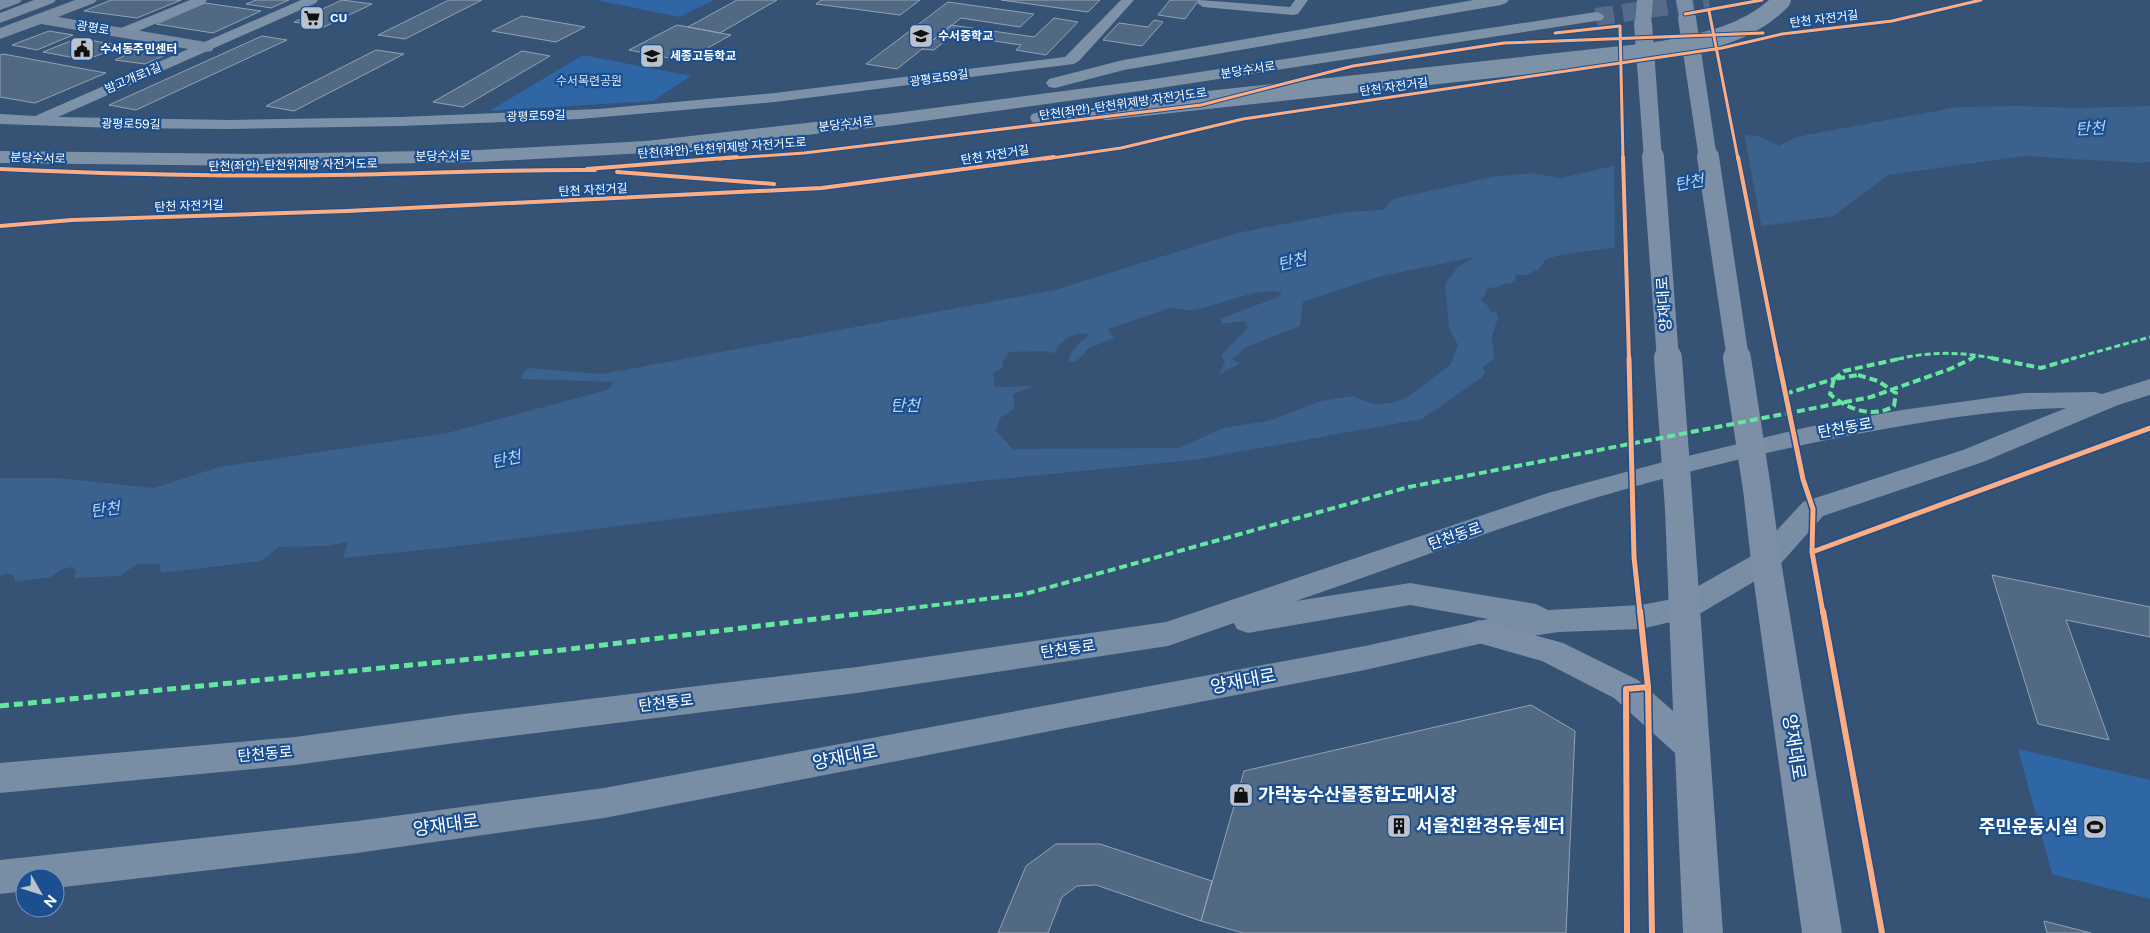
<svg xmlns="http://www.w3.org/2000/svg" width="2150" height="933" font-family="'Public Sans','Noto Sans KR',sans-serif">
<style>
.green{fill:#2f66a5}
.water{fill:#3b618d;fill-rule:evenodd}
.pier{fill:#365274}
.building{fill:#526984;stroke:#92a2b6}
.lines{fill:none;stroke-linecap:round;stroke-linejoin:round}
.highway-tunnel{stroke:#546c89;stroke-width:18;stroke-dasharray:18 9;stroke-linecap:butt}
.street{fill:#7d92a8;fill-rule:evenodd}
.secondary{fill:#798da4;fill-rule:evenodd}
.primary{fill:#7d8ea7;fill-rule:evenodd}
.highway{fill:#7e92a7;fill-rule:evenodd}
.primary-bridge-far2{stroke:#7d8ea7;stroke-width:18}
.primary-bridge-far1{stroke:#7d8ea7;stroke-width:22}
.primary-bridge{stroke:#7d8ea7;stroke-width:28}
.highway-bridge{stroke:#7e92a7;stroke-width:18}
.quiet-far2{stroke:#66e7a1;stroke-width:3;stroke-dasharray:6 3;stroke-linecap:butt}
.quiet-far1{stroke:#66e7a1;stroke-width:4;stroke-dasharray:8 4;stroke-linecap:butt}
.quiet{stroke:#66e7a1;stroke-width:5;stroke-dasharray:9 5;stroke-linecap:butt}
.cycleway-far3-casing{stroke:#1b4f8f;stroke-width:5}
.cycleway-far2-casing{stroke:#1b4f8f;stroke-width:6}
.cycleway-far1-casing{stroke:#1b4f8f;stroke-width:8}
.cycleway-casing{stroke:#1b4f8f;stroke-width:9}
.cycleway-far3{stroke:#ffac80;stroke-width:3}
.cycleway-far2{stroke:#ffac80;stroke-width:4}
.cycleway-far1{stroke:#ffac80;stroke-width:5}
.cycleway{stroke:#ffac80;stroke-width:6}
.labels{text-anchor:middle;stroke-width:4.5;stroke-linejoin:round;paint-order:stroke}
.far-poi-label{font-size:12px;font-weight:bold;fill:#fff;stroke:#1b4f8f;text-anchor:start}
.far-street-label{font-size:12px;fill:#fff;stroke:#1b4f8f}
.far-park-label{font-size:12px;fill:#cfe3fa;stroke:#1b4f8f}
.street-label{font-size:15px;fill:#fff;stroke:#1b4f8f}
.water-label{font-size:16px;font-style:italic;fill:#b5d3f5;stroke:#1b4f8f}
.near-street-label{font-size:18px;fill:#fff;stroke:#1b4f8f}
.near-poi-label{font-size:18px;font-weight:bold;fill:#fff;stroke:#1b4f8f;text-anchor:start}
</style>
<rect width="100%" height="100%" fill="#365274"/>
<!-- green -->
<path class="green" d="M596,0H714L679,17Z
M583,55L691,76L653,101L489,111Z
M2018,749L2150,780V899L2052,874Z"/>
<!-- water -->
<path class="water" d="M2017,106L2077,108L2150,106V162L2140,163L2024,156L1888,175L1833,216L1561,255L1546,259L1539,269L1526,275H1516L1515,280L1510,284L1506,283L1494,289L1490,287L1487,288L1486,293L1481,300L1488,306L1490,312H1496L1498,318L1492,336L1494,359L1483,367L1485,373L1481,378L1422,419L1193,460L961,483L451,547L343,558L348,542L326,546L279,547L261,561L161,573L159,564H137L120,576L74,578L76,571L72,567L62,569L51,577L15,582L14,575L4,574L0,576V478H58L154,488L219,467L447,433L607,390L614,382L521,379L523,373L528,368L602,374L1055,290L1237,233L1346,212L1383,210L1393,199L1492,177L1531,173L1561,178L1744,135L1759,136L1779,146L1796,137L1957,107ZM1473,257L1456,269L1445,285L1449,328L1458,345L1451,364L1409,396L1392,403L1373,404L1353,396L1321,401L1268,421L1223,428L1179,448L1013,449L996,431L1000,418L1015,408L1013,394L1034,386L995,387L993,373L1004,367L1002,363L1009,352L1048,351L1054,354C1057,350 1058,346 1061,343C1068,335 1080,333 1090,334C1081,342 1072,348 1068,361L1075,362L1085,354V350L1114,338L1108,329L1170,308C1178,308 1186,311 1193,310C1215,307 1263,285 1282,293L1278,297L1220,319L1222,324L1244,321L1248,328L1221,355L1225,362L1219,375L1240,363L1232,359L1246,347L1300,326L1303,302L1378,277Z"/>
<!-- pier -->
<path class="pier" d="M1744,133L1762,229L1615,250L1614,163Z"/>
<!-- building -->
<path class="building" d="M111,0H181L137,18L84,11Z
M256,0H289L271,8L246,4Z
M342,0L372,4L324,27L294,22Z
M449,0H482L405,39L378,35Z
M737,0H777L720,33L688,27Z
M821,0H920L900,15L816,4Z
M1001,0H1100L1088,12Z
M1170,0H1199L1185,19L1158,15Z
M948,2L1034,14L1020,27L961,18L897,69L866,64Z
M205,3L261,11L213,33L156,24Z
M522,16L585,27L556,42L492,31Z
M1054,18L1078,22L1046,55L1016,50L1021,45L952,35L934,50L922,49L951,25L1034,37Z
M1154,20L1163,22L1142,46L1103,40L1119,23L1148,27Z
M677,25L688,27L731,35L684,61L629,50Z
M49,31L73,35L37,50L12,45Z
M262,36L287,40L136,110L109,105Z
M78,38L122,46L86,60L43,52Z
M141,48L170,53L145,64L115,60Z
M376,50L404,54L294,111L266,106Z
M522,51L550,56L463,107L433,102Z
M3,54L106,73L35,103L0,97V55Z
M1992,575L2150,607V637L2066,620L2109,740L2038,724Z
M1531,705L1575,731L1566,933H1243L1201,921L1244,771Z
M1056,844H1100L1212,881L1201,921L1096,885L1077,886L1062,897L1048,933H998L1026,866Z
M2044,921L2091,933H2047Z"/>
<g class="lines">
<!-- highway-tunnel -->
<path class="highway-tunnel" d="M1596,17L1709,0"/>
<!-- street -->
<path class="street" d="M190,0H207L205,3L126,36L121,37L114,33L116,30Z
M301,0H318L316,3L58,117L229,120L401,117L598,109L775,93L1065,57L1121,0H1134L1079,61L1074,64L775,102L580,119L401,126L229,129L115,128L0,124V114L35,116Z
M1199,0L1290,7L1295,0H1308L1298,14L1293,15L1203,7L1197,3Z"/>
<!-- secondary -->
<path class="secondary" d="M0,0H22L19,3L0,10Z
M75,0H97L94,3L58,17L206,42L212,43L214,47L212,51L206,52L41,24L0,39V28Z
M2150,379V395L2118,405L1983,462L1823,516L1777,568L1696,616L1641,629L1559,632L1479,644L1365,670L604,818L357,853L55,888V878H25V891L0,894V860L357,821L604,788L1365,646L1488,619L1410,605L1248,633L1237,629L1234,623L1168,646L857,693L463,742L295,765L0,793V763L295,737L463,714L857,667L1166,622L1548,493L1663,462L1808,427L1902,410L2025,393L2095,392L2102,394ZM2066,408L1963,450L1803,502L1755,554L1677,598L1641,605L1548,610L1536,604L1410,583L1296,601C1387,570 1477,535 1569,506C1666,476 1767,451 1868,432C1933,420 2000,409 2066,408Z"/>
<!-- primary -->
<path class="primary" d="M34,0H56L53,3L0,23V13Z
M1637,0H1653L1651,24L1649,27H1637L1635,24Z
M1676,0H1692L1695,18L1693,21H1681Z
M1757,480L1767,482L1771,489L1781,561L1842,933H1802L1751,561L1743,489L1747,482Z
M1679,499L1689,502L1693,509L1723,933H1683L1675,753L1614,698L1542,661L1468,640L1463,632L1468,624L1479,620L1563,643L1638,680L1673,711L1665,509L1669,502Z"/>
<!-- highway -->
<path class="highway" d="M1474,0H1509L1506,3L1501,5L1124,70L1055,88L1049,87L1046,83L1049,79L1123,60Z
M1596,12L1602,14L1604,17L1602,20L1147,90L895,125L646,153L479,162L260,166L0,163V151L260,154L479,150L646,141L895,113L1147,80Z
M1106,106L1112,107L1115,111L1112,115L1039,124L1032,122L1030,118L1032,114L1039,112Z"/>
<!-- primary-bridge-far2 -->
<path class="primary-bridge-far2" d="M1687,18L1708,159
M1643,24L1653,159"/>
<!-- primary-bridge-far1 -->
<path class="primary-bridge-far1" d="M1653,157L1668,359
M1708,157L1738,359"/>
<!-- primary-bridge -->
<path class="primary-bridge" d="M1668,358L1679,509
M1737,358L1757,489"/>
<!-- highway-bridge -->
<path class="highway-bridge" d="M1106,111L1650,52C1696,44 1748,36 1782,0"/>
<!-- quiet-far2 -->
<path class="quiet-far2" d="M1898,359C1931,351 1964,352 1997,359
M1970,359L1978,355
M2071,359L2150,337"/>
<!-- quiet-far1 -->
<path class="quiet-far1" d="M1991,358L2041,368L2075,358
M1858,375L1878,381L1896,393L1894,406C1874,419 1846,409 1830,394L1834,379Z
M1834,379L1844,371L1903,358
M1785,394L1834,379
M872,613L1025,594L1409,487L1871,397L1950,369L1973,358"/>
<!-- quiet -->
<path class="quiet" d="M0,706L562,650L882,611"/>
<defs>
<path id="cycleway-far3" d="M1709,11L1738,159
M1685,14L1762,0
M1555,33L1620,26L1623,159
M719,159L804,153L1201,105L1353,66L1504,43L1763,33
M1045,159L1121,148L1243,119L1722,48L1782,34L1892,21L1981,0"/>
<path id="cycleway-far2" d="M1623,157L1629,359
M1738,157L1778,359
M0,169C111,174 222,177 333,175C421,174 508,169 595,170
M587,169L737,157
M617,172L774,184
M0,226L72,220L347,211L822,188L1054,157"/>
<path id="cycleway-far1" d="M1629,358L1634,557L1640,613
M1778,358L1803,479L1813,509L1812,552L1823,613
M1812,552L2150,428"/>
<path id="cycleway" d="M1640,611L1648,687L1652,933
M1823,611L1882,933
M1627,933L1626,689L1648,687"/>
</defs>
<!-- cycleway-far3 casing -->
<use href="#cycleway-far3" class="cycleway-far3-casing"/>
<!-- cycleway-far2 casing -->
<use href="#cycleway-far2" class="cycleway-far2-casing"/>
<!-- cycleway-far1 casing -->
<use href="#cycleway-far1" class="cycleway-far1-casing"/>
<!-- cycleway casing -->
<use href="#cycleway" class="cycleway-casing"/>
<!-- cycleway-far3 -->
<use href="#cycleway-far3" class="cycleway-far3"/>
<!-- cycleway-far2 -->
<use href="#cycleway-far2" class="cycleway-far2"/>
<!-- cycleway-far1 -->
<use href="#cycleway-far1" class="cycleway-far1"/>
<!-- cycleway -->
<use href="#cycleway" class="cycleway"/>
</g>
<!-- icons -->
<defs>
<symbol id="supermarket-square" viewBox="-11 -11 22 22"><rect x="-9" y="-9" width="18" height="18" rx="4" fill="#b9c2ce" stroke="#1b4f8f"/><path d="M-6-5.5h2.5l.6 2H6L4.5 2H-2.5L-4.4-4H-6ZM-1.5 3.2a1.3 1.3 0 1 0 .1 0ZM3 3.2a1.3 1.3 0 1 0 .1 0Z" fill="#111"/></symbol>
<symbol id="school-square" viewBox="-11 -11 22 22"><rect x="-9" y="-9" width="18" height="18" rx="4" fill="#b9c2ce" stroke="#1b4f8f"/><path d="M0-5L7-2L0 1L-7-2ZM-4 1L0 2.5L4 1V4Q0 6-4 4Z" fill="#111"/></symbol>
<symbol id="civic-square" viewBox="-11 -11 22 22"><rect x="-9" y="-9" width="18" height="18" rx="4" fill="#b9c2ce" stroke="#1b4f8f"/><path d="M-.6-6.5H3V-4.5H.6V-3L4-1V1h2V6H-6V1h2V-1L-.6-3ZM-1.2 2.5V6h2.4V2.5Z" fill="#111"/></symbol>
<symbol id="shop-square" viewBox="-11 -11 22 22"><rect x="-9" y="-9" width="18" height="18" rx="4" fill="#b9c2ce" stroke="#1b4f8f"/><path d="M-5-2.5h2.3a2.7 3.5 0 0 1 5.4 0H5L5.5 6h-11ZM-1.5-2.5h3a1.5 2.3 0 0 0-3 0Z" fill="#111"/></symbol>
<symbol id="building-square" viewBox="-11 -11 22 22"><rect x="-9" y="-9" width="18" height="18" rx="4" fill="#b9c2ce" stroke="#1b4f8f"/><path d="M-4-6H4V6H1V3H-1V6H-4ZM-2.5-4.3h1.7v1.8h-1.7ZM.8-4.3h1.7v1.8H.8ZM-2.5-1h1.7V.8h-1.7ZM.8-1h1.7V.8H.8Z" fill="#111"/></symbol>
<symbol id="stadium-square" viewBox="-11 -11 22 22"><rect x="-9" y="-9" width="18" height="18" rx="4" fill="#b9c2ce" stroke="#1b4f8f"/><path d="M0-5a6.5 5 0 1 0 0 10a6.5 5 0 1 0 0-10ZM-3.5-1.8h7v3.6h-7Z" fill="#111"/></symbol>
</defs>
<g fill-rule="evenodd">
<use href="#supermarket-square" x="298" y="4" width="28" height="28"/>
<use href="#school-square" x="907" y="22" width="28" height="28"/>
<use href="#civic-square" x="68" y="35" width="28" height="28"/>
<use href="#school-square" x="638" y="42" width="28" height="28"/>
<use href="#shop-square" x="1227" y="781" width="28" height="28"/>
<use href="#building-square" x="1385" y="812" width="28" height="28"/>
<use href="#stadium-square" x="2081" y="813" width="28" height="28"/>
</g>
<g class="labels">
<!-- far-poi labels -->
<g class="far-poi-label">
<text x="330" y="22">CU</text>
<text x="938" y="40">수서중학교</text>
<text x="100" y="53">수서동주민센터</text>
<text x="670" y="60">세종고등학교</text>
</g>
<!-- far-street labels -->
<g class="far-street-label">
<text transform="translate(1824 19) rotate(-7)" y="4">탄천 자전거길</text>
<text transform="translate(93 28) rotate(9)" y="4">광평로</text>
<text transform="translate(1248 70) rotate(-9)" y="4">분당수서로</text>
<text transform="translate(133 78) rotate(-23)" y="4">밤고개로1길</text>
<text transform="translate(939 78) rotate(-8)" y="4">광평로59길</text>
<text transform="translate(1394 87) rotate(-8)" y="4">탄천 자전거길</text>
<text transform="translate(1123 104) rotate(-8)" y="4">탄천(좌안)-탄천위제방 자전거도로</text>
<text transform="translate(536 116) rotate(-2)" y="4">광평로59길</text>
<text transform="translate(131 124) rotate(1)" y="4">광평로59길</text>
<text transform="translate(846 124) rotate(-7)" y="4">분당수서로</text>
<text transform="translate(722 148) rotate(-4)" y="4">탄천(좌안)-탄천위제방 자전거도로</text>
<text transform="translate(995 155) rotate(-9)" y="4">탄천 자전거길</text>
<text transform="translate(443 156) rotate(-1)" y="4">분당수서로</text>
<text transform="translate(38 158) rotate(2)" y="4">분당수서로</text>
<text transform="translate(293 165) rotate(-1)" y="4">탄천(좌안)-탄천위제방 자전거도로</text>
<text transform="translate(593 190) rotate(-3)" y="4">탄천 자전거길</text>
<text transform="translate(189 206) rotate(-2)" y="4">탄천 자전거길</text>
</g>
<!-- far-park labels -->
<g class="far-park-label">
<text x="589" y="85">수서목련공원</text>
</g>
<!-- street labels -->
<g class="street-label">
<text transform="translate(1664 304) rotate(-94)" y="5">양재대로</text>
<text transform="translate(1845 428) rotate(-10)" y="5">탄천동로</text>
<text transform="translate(1455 536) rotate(-19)" y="5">탄천동로</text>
<text transform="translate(1068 649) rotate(-8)" y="5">탄천동로</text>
<text transform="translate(666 703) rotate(-7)" y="5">탄천동로</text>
<text transform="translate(265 754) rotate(-5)" y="5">탄천동로</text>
</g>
<!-- water labels -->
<g class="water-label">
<text transform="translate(2090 128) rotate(-3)" y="6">탄천</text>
<text transform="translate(1689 182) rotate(-10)" y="6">탄천</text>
<text transform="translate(1292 261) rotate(-13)" y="6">탄천</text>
<text x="905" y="411">탄천</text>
<text transform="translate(506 459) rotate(-12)" y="6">탄천</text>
<text transform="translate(105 509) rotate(-7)" y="6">탄천</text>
</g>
<!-- near-street labels -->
<g class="near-street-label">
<text transform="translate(1243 681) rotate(-11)" y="6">양재대로</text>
<text transform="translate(1794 747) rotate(81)" y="6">양재대로</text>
<text transform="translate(845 757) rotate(-11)" y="6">양재대로</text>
<text transform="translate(446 825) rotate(-8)" y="6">양재대로</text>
</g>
<!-- near-poi labels -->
<g class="near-poi-label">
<text x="1258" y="801">가락농수산물종합도매시장</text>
<text x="1416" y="832">서울친환경유통센터</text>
<text x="2078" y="833" text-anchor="end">주민운동시설</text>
</g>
</g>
<!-- north arrow -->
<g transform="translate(40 893) rotate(129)"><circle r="24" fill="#1b4f8f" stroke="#7695bc"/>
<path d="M0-4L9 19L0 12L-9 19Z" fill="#b9c2ce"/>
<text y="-8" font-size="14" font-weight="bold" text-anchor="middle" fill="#ffffff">N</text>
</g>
</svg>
